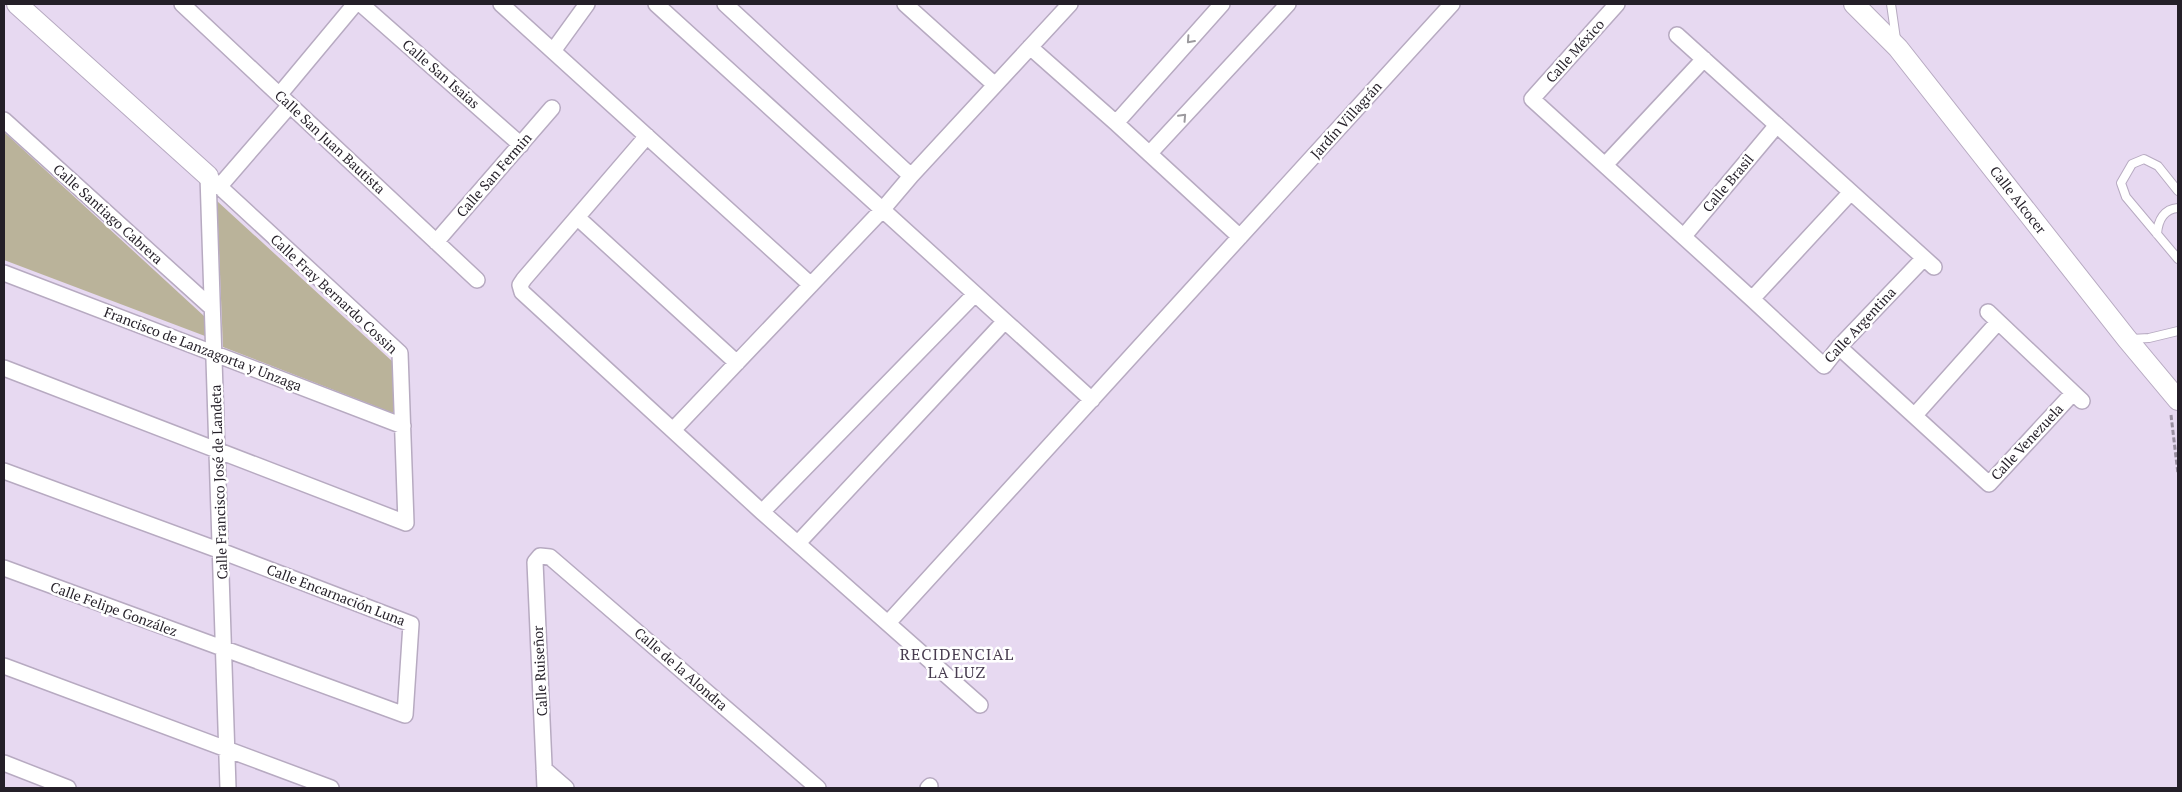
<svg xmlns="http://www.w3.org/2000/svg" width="2182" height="792" font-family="'PT Serif',serif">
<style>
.green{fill:#bab39a}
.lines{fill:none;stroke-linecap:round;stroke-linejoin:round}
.lane-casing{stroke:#b7aac1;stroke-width:10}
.street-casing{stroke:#b7aac1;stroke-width:18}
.secondary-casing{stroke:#b7aac1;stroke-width:22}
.path{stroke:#9a8fa1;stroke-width:3;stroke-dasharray:5 2.5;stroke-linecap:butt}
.lane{stroke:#fff;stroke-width:8}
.street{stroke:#fff;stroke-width:15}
.secondary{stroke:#fff;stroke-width:20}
.oneway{stroke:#9c9a9e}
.labels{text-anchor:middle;stroke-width:5;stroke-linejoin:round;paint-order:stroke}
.street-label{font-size:14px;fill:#241f28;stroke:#fff}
.quarter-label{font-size:16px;letter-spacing:1px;fill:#473b4f;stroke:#fff}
</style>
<rect width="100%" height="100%" fill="#e7d9f1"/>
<!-- green -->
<path class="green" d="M4,132L204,316L205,336L4,260Z
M217,201L393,362V413L223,347Z"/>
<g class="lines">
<defs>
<path id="lane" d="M1891,4L1896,39
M2178,191L2158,166L2144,159L2132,164L2121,183L2126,197L2178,259
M2157,234C2158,220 2164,209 2178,208
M2131,339L2149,338L2178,331"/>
<path id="street" d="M182,4L477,280
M361,4L521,145
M501,4L811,285
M656,4L1092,400
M725,4L911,176
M905,4L995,85
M1617,4L1532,99L1752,299L1824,366L1839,347L1924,258
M1677,35L1934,267
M1030,47L1116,123L1240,237
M553,51L587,4
M280,94L355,4
M4,120L212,308
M1116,123L1222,4
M647,136L524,279L520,285L522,292L762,512L980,705
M1150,153L1288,4
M1605,165L1704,59
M208,176L228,788
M219,187L290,105
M578,218L737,363
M1684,236L1777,125
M436,242L552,108
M4,273L403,426
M1752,299L1851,192
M1988,312L2082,401
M1839,347L1989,484L2073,393
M4,368L406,523L400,353L208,176
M1915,415L1998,322
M673,430L883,209L911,176L1070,4
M4,471L221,551L411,624L405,715L4,568
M762,512L975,294
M798,543L1005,321
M888,623L1452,4
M4,666L331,788
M4,763L68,788
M544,769L566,788
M545,788L535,562L540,556L550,557L818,788
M928,788L930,786"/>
<path id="secondary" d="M17,4L208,176
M1854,4L1898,48L2127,339L2178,400"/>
</defs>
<!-- lane casing -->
<use href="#lane" class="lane-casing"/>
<!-- street casing -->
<use href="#street" class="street-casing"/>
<!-- secondary casing -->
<use href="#secondary" class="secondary-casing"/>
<!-- path -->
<path class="path" d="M2171,415L2178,474"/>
<!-- lane -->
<use href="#lane" class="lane"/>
<!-- street -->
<use href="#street" class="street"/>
<!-- secondary -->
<use href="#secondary" class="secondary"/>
</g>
<!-- one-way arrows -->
<defs><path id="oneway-chevron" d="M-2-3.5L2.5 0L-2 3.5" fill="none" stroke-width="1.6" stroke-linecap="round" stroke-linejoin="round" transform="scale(1.25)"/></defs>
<g class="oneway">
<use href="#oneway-chevron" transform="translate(1190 40) rotate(132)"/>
<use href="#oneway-chevron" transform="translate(1183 117) rotate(-47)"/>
</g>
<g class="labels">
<!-- street labels -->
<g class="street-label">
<text transform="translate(1575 51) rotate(-48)" y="5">Calle México</text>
<text transform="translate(441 74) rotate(41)" y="5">Calle San Isaias</text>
<text transform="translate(1346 120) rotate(-48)" y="5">Jardín Villagrán</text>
<text transform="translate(330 142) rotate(43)" y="5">Calle San Juan Bautista</text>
<text transform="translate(494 175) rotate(-49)" y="5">Calle San Fermin</text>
<text transform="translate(1728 183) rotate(-50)" y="5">Calle Brasil</text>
<text transform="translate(2018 200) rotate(52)" y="5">Calle Alcocer</text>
<text transform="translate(108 214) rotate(42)" y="5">Calle Santiago Cabrera</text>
<text transform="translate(334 294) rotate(43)" y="5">Calle Fray Bernardo Cossin</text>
<text transform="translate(1860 325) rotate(-47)" y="5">Calle Argentina</text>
<text transform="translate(203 349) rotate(21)" y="5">Francisco de Lanzagorta y Unzaga</text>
<text transform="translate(2027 442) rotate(-47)" y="5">Calle Venezuela</text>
<text transform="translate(219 482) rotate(-92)" y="5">Calle Francisco José de Landeta</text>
<text transform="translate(336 595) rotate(21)" y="5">Calle Encarnación Luna</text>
<text transform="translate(114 609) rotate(20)" y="5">Calle Felipe González</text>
<text transform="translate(681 669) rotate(41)" y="5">Calle de la Alondra</text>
<text transform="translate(540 671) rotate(-93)" y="5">Calle Ruiseñor</text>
</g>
<!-- quarter labels -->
<g class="quarter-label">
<text x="957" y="660">RECIDENCIAL<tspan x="957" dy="18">LA LUZ</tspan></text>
</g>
</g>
<!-- border -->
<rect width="2182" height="792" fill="none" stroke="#241f28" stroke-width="10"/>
</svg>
